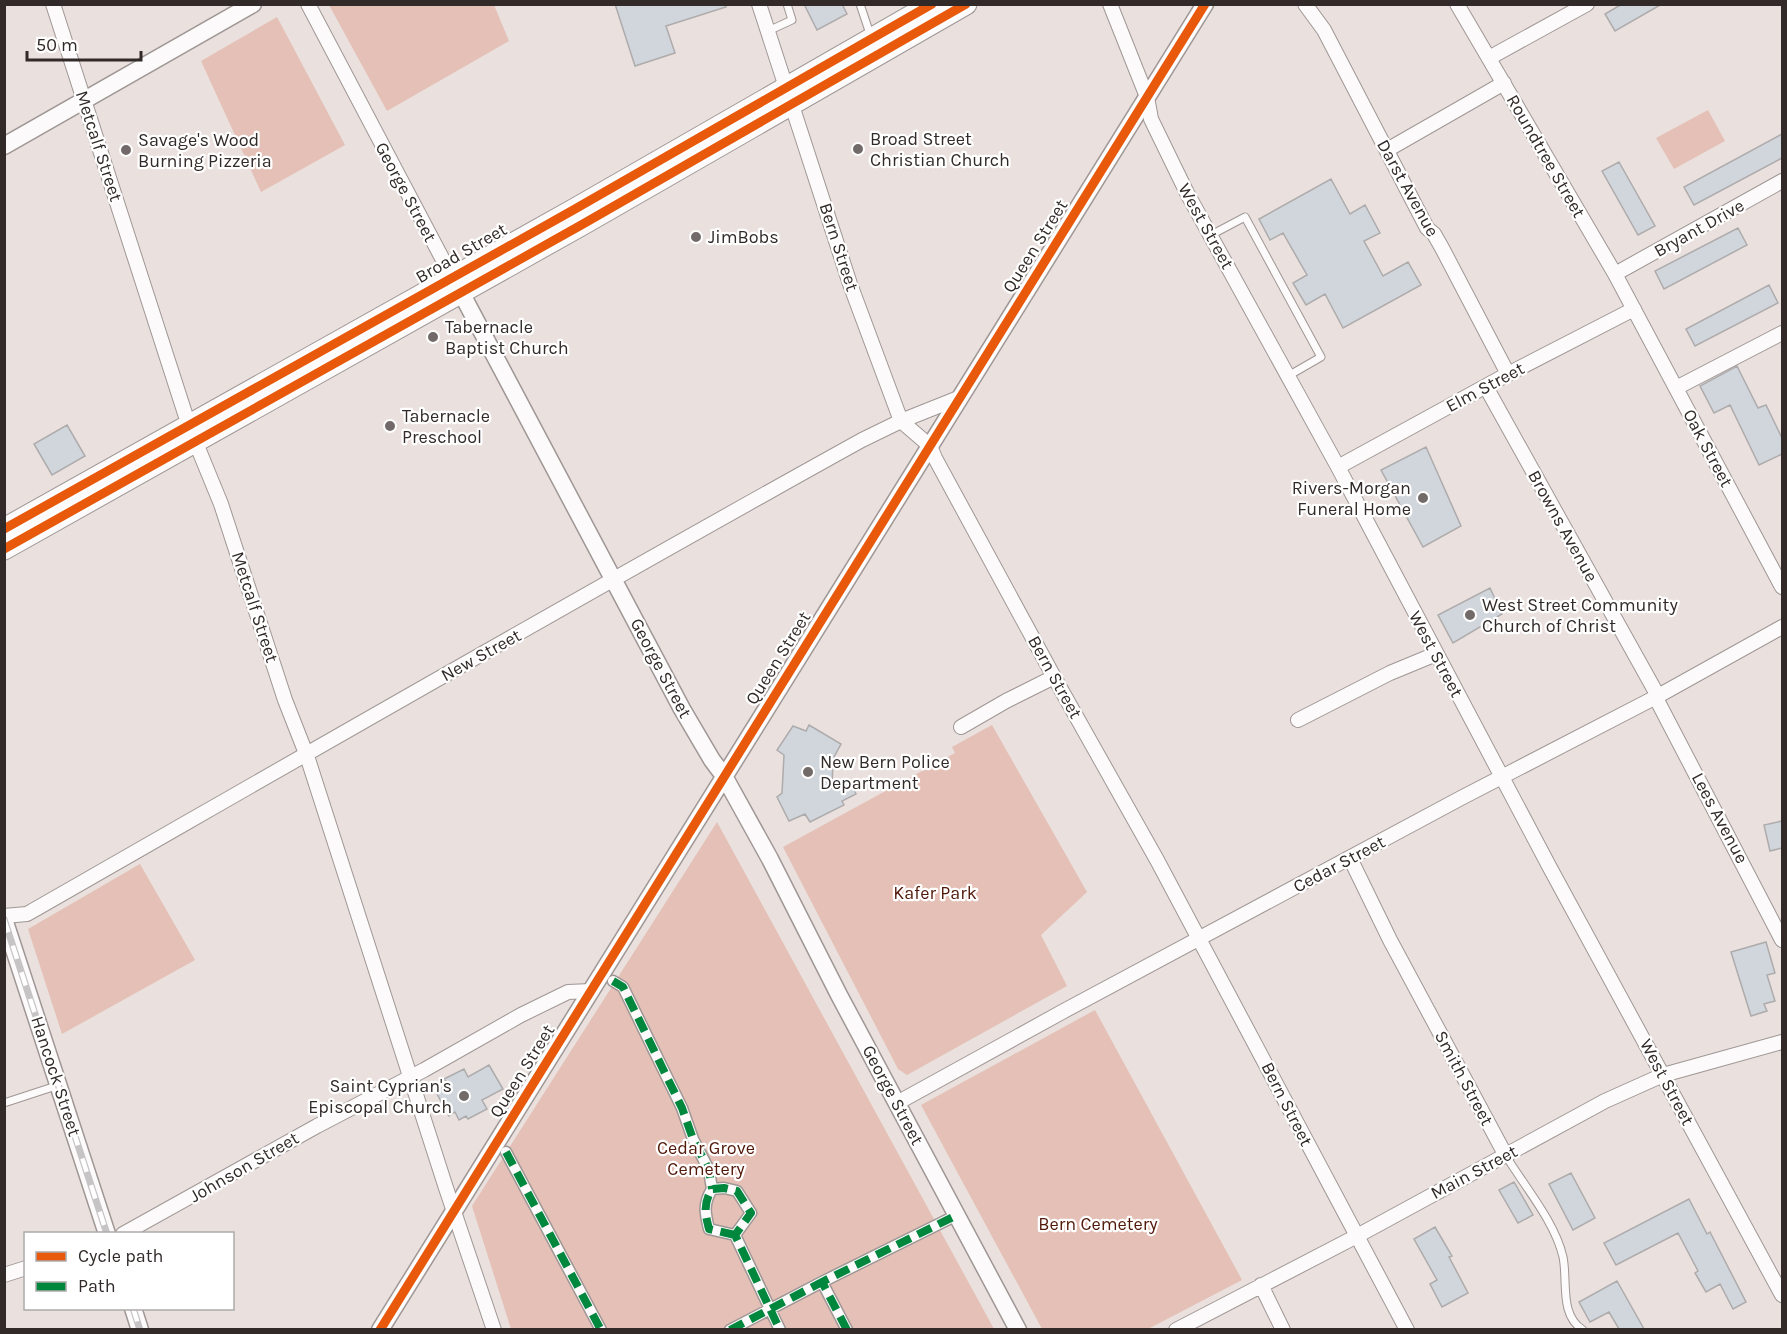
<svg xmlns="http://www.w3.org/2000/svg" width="1787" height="1334" font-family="Karla,sans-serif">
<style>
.green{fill:#e4c0b6}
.building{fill:#d0d6dc;stroke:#aeabac;stroke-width:1.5}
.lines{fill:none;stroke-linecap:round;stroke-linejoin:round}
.service-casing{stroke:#9f9795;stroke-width:9}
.pedestrian-casing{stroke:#9f9795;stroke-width:13}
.minor-casing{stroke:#9f9795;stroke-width:16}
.tertiary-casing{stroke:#9f9795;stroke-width:19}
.primary-casing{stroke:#9f9795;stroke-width:23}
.service{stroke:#fcfafa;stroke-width:7}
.pedestrian{stroke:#fcfafa;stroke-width:10}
.minor{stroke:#fcfafa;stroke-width:14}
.tertiary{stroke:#fcfafa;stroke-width:16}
.primary{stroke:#fcfafa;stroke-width:21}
.rail-casing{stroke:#c6c4c4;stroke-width:7}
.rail{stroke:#fff;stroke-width:4.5;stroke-dasharray:14;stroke-linecap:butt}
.quiet{stroke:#00873e;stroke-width:8;stroke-dasharray:15 8;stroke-linecap:butt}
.cycleway-casing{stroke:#fff;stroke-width:13}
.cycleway{stroke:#e8590c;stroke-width:9}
.poi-dot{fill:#726a68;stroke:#fff;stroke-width:2}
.labels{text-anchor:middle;stroke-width:4.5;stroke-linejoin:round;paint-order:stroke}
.poi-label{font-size:18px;fill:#312a29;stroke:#fff;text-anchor:start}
.street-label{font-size:18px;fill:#312a29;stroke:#fff}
.park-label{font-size:18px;fill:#511809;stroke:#fff}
</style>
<rect width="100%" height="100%" fill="#eae0dd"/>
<!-- green -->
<path class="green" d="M329,5H494L509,41L387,111Z
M277,17L345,145L261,192L201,61Z
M1708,110L1725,141L1674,169L1656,138Z
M992,725L1087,892L1041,935L1067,986L907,1075L898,1069L783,847L955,753L952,747Z
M717,822L994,1329H511L472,1206Z
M140,864L195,960L62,1034L28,929Z
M1095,1010L1242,1280L1148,1329H1042L921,1105Z"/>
<!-- building -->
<path class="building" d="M615,4H726V7L666,26L675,53L635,66Z
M804,4H842L847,14L817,30Z
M1622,4H1662L1615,31L1605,14Z
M1782,134V158L1694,205L1684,187Z
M1619,162L1655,226L1638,235L1602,171Z
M1331,179L1350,214L1365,205L1380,233L1364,241L1383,276L1408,262L1421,285L1343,328L1325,294L1306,305L1293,283L1307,275L1283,233L1270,240L1259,219Z
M1738,228L1747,245L1664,289L1655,271Z
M1769,285L1778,303L1695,346L1686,329Z
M1737,366L1758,408L1766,405L1782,438V454L1759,465L1730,405L1714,413L1700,386Z
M67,425L85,456L52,475L34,444Z
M1426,447L1461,526L1423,547L1381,470Z
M1490,588L1502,614L1453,643L1438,615Z
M809,725L841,744L833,759L832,788L849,779L856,794L842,801L844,805L810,822L805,814L789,821L777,797L782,793L784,755L777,750L793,726L806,731Z
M1782,821V848L1770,851L1764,825Z
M1766,942L1775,973L1767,975L1775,1001L1764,1004L1767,1011L1751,1016L1731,952Z
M489,1065L503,1089L482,1100L487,1109L468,1119L466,1116L459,1120L455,1112L449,1116L436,1092L449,1084L444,1079L464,1069L468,1077Z
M1571,1173L1595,1218L1573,1230L1549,1184Z
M1514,1182L1533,1215L1518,1223L1499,1190Z
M1689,1199L1707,1234L1710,1232L1746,1302L1733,1309L1720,1284L1706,1292L1695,1273L1698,1271L1678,1233L1616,1265L1604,1243Z
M1435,1227L1452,1256L1449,1257L1468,1293L1442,1307L1430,1284L1437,1280L1414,1239Z
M1617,1281L1644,1329H1619L1609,1312L1590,1322L1579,1302Z"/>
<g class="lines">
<defs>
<path id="service" d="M860,4L871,37
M768,31L792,20L787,4
M1211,235L1245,217L1321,357L1288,376
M4,1103L59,1085
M1506,1156C1525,1187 1555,1222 1563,1257C1568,1281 1559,1315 1583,1330"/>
<path id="pedestrian" d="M613,981L623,987L682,1108L693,1139L709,1170L712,1189
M506,1152L601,1330
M735,1235L709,1229C705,1213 703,1204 712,1189L724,1188L737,1191L751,1213L735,1235L780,1330
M730,1330L822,1282
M847,1330L822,1282L957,1215"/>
<path id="minor" d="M53,4L189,426L221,504L285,700L307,756L446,1188L494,1330
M308,4L452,277
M759,4L850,284L901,421L930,446L935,458L1054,677L1157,860L1407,1330
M1110,4L1147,97L1151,119L1187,193L1338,467L1549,866L1782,1295
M1305,4L1324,30L1427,228L1434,234L1442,248L1508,374
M1457,4L1615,274L1782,587
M1489,58L1587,4
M1387,150L1504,83
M1615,274L1782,181
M1486,387L1658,696V702L1782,940
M1676,388L1782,333
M1338,467L1508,374L1634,309
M1298,720L1390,673L1436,654
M961,727L1006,701L1054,677
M1350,858L1390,940L1506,1156
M4,916L27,914C305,755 582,595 862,440L901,421L961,397
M897,1103L1062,1012L1461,798L1658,696L1782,627
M123,1234L317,1126L424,1070L521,1015L568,992L591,991
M4,1275L26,1268
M1261,1285L1283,1330
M1176,1330L1357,1236L1605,1101L1663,1075L1782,1042"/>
<path id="tertiary" d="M4,146L253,4
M456,283L682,709L712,760L724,776L770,859L839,995L1018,1330
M4,919L107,1234
M133,1308L140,1330
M380,1330L1205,4"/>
<path id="primary" d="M4,529L575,209L932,4
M4,549L583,224L966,4"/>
</defs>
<!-- service casing -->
<use href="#service" class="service-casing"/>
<!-- pedestrian casing -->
<use href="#pedestrian" class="pedestrian-casing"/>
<!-- minor casing -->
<use href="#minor" class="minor-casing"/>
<!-- tertiary casing -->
<use href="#tertiary" class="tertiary-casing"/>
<!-- primary casing -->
<use href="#primary" class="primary-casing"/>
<!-- service -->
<use href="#service" class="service"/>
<!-- pedestrian -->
<use href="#pedestrian" class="pedestrian"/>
<!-- minor -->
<use href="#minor" class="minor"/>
<!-- tertiary -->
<use href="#tertiary" class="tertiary"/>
<!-- primary -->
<use href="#primary" class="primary"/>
<defs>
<path id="rail" d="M4,919L107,1234
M133,1308L140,1330"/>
</defs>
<!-- rail casing -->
<use href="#rail" class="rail-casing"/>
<!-- rail -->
<use href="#rail" class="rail"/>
<!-- quiet -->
<path class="quiet" d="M613,981L623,987L682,1108L693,1139L709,1170L712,1189
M506,1152L601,1330
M735,1235L709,1229C705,1213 703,1204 712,1189L724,1188L737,1191L751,1213L735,1235L780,1330
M730,1330L822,1282
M847,1330L822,1282L957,1215"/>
<defs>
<path id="cycleway" d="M4,529L575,209L932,4
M4,549L583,224L966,4
M380,1330L1205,4"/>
</defs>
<!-- cycleway casing -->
<use href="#cycleway" class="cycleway-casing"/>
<!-- cycleway -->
<use href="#cycleway" class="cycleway"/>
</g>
<!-- markers -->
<g class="poi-dot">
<circle cx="858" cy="149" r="6"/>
<circle cx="126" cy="150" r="6"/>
<circle cx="696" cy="237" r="6"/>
<circle cx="433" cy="337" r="6"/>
<circle cx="390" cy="426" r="6"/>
<circle cx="1423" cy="498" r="6"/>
<circle cx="1470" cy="615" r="6"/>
<circle cx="808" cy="772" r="6"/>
<circle cx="464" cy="1096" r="6"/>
</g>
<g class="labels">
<!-- poi labels -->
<g class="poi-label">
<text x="870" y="145">Broad Street<tspan x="870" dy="21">Christian Church</tspan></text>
<text x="138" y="146">Savage's Wood<tspan x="138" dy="21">Burning Pizzeria</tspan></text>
<text x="708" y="243">JimBobs</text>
<text x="445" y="333">Tabernacle<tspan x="445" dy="21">Baptist Church</tspan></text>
<text x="402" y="422">Tabernacle<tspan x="402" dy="21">Preschool</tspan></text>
<text x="1411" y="494" text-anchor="end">Rivers-Morgan<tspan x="1411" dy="21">Funeral Home</tspan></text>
<text x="1482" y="611">West Street Community<tspan x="1482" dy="21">Church of Christ</tspan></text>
<text x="820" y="768">New Bern Police<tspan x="820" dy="21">Department</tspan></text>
<text x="452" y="1092" text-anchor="end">Saint Cyprian's<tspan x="452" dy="21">Episcopal Church</tspan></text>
</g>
<!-- street labels -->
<g class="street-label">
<text transform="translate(99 146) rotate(72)" y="6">Metcalf Street</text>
<text transform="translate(1546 156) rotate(60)" y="6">Roundtree Street</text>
<text transform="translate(1408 188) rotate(61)" y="6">Darst Avenue</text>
<text transform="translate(406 192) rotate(62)" y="6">George Street</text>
<text transform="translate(1206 226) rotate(61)" y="6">West Street</text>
<text transform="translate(1699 228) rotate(-29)" y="6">Bryant Drive</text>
<text transform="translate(1035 246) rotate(-58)" y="6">Queen Street</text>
<text transform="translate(839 247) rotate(72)" y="6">Bern Street</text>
<text transform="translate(461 253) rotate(-30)" y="6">Broad Street</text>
<text transform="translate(1485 387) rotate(-28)" y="6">Elm Street</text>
<text transform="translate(1708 448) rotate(62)" y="6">Oak Street</text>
<text transform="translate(1563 526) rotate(61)" y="6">Browns Avenue</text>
<text transform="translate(255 607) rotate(72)" y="6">Metcalf Street</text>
<text transform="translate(1436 654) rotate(62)" y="6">West Street</text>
<text transform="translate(481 655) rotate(-29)" y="6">New Street</text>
<text transform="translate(778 658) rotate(-58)" y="6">Queen Street</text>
<text transform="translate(661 668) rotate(62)" y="6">George Street</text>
<text transform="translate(1055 677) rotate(61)" y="6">Bern Street</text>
<text transform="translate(1720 818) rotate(62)" y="6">Lees Avenue</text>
<text transform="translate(1339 864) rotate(-28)" y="6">Cedar Street</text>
<text transform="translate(522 1071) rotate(-58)" y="6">Queen Street</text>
<text transform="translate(56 1076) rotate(72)" y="6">Hancock Street</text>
<text transform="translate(1464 1078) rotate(62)" y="6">Smith Street</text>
<text transform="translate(1667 1082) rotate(62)" y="6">West Street</text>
<text transform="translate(893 1095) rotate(62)" y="6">George Street</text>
<text transform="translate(1287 1104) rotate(63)" y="6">Bern Street</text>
<text transform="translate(244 1167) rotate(-30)" y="6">Johnson Street</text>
<text transform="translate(1474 1172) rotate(-28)" y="6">Main Street</text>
</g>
<!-- park labels -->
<g class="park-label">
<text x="935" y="899">Kafer Park</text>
<text x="706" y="1154">Cedar Grove<tspan x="706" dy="21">Cemetery</tspan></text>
<text x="1098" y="1230">Bern Cemetery</text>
</g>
</g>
<!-- border -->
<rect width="1787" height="1334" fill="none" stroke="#312a29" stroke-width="12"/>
<!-- legend -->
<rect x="24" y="1232" width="210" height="78" fill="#ffffff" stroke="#adaaa9" stroke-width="1.5"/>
<rect x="36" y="1252" width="30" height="9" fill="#e8590c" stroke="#adaaa9" stroke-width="1.5"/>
<text x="78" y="1262" font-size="18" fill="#312a29">Cycle path</text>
<rect x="36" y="1282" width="30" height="9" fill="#00873e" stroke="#adaaa9" stroke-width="1.5"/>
<text x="78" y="1292" font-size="18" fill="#312a29">Path</text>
<!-- scale -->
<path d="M27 51v9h114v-9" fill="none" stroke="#312a29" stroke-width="3"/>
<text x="36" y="51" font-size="18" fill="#312a29" stroke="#ffffff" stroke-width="4.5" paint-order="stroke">50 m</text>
</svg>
